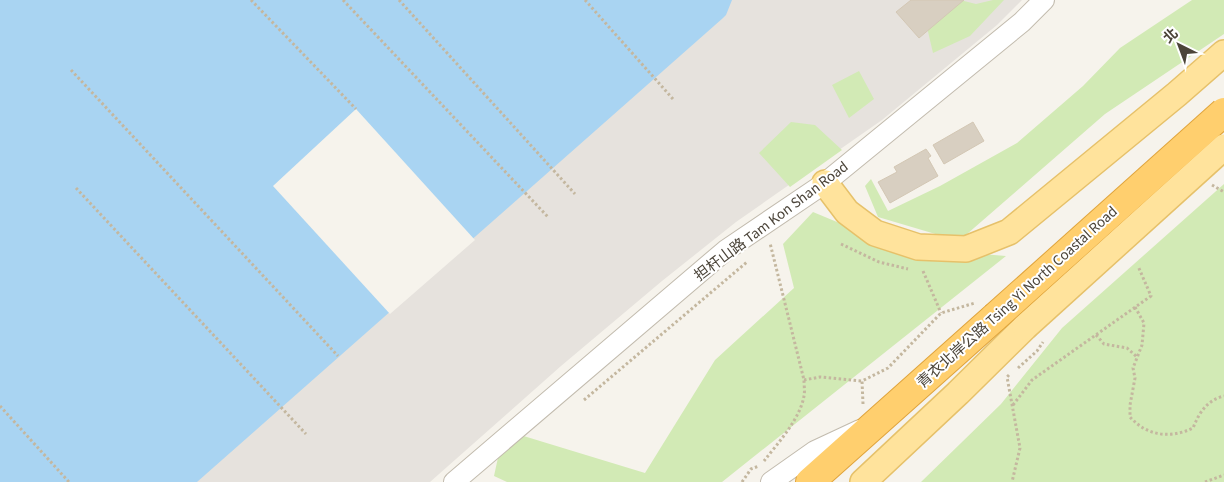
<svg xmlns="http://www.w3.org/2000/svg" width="1224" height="482" font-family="'Source Sans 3','Noto Sans TC',sans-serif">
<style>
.industrial{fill:#e6e2dd}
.green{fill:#d2eab5}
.water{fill:#a9d4f2}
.pier{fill:#f6f3ec}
.building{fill:#d8cfc1;stroke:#d3c7b4}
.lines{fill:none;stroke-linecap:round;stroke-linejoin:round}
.minor-casing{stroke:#c2bbae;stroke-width:22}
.major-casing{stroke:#e6c16a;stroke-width:28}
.highway-casing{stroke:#e0a43c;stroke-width:30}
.path{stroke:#c4b79f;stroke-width:3;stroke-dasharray:2.5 2.5;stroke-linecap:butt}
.minor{stroke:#fff;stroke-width:20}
.major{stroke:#ffe39c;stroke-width:25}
.highway{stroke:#ffcf6e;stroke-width:28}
.major-bridge-casing{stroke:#e6c16a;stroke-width:28;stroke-linecap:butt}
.highway-bridge-casing{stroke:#e0a43c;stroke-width:30;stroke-linecap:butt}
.major-bridge{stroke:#ffe39c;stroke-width:25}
.highway-bridge{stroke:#ffcf6e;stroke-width:28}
.labels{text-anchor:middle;stroke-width:4;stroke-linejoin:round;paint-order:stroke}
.street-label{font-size:15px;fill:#4b4439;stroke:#fff}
</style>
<rect width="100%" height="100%" fill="#f6f3ec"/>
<!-- industrial -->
<path class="industrial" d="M512,0H1022L997,25L882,120L736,222L662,281L561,366L430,482H0V386Z"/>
<!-- green -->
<path class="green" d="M960,0L976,4L993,0H1004L970,36L933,53L926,23Z
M1192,0H1224V34L1105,114L959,241L878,217L865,186L871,179L888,211L940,186L1017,143L1083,86L1120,48Z
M859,71L874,99L849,118L832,85Z
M791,122L815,125L842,150L790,187L759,153Z
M1224,184V482H921L1001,404L1062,328Z
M813,212L897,247L1006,256L722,482H507L494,476L504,430L645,473L715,360L794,288L783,244Z"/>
<!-- water -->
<path class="water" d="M0,0H732L726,15L723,18L197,482H0Z"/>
<!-- pier -->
<path class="pier" d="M356,109L475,240L390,314L273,186Z"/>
<!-- building -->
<path class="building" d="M911,0H964L919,38L896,12Z
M973,122L984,141L944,164L933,145Z
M926,149L931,156L928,158L938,176L890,203L878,182L897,172L894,167Z"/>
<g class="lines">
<defs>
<path id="minor" d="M454,482L726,250L825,183L1022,22L1044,0
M771,482L815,451L860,430"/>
<path id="major" d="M825,183L847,212L875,233L918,247L966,249L1009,232L1177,94L1224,53
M863,482L958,393L1025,327"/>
<path id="highway" d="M810,482L995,317"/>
</defs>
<!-- minor casing -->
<use href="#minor" class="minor-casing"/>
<!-- major casing -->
<use href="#major" class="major-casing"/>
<!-- highway casing -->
<use href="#highway" class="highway-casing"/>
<!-- path -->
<path class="path" d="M251,0L356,109
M343,0L548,217
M399,0L575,194
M585,0L673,99
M71,70L338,356
M1212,185L1224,192
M76,188L306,434
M841,244L879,262L908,269
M923,271L941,313
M1135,307L1144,323L1142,345L1133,368L1135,378L1130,405V417C1147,436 1170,439 1193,428C1199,413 1207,400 1224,396
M1096,335L1104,344L1127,348L1137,357
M1018,368L1037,351L1043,342
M1009,375L1007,377L1020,448L1012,482
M804,380L820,377L862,381
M584,400L747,262
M863,404L862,381L888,368L941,313L975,303
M1013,405L1032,380L1151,296L1138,266
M0,406L69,482
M764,461C778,443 800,419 804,396C805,392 804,385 804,380L770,243
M742,482L751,469L759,466
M1205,482L1224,475"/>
<!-- minor -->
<use href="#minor" class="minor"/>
<!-- major -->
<use href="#major" class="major"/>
<!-- highway -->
<use href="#highway" class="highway"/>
<defs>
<path id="major-bridge" d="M1025,327L1224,147"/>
<path id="highway-bridge" d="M995,317L1224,112"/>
</defs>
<!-- major-bridge casing -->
<use href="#major-bridge" class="major-bridge-casing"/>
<!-- highway-bridge casing -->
<use href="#highway-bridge" class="highway-bridge-casing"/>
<!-- major-bridge -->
<use href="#major-bridge" class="major-bridge"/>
<!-- highway-bridge -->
<use href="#highway-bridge" class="highway-bridge"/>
</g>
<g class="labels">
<!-- street labels -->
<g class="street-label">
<text transform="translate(771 221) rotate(-37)" y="5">担杆山路 Tam Kon Shan Road</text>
<text transform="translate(1017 297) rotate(-42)" y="5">青衣北岸公路 Tsing Yi North Coastal Road</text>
</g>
</g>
<!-- north arrow -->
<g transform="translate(1179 45) rotate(318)" stroke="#ffffff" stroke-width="4" paint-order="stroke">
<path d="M0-4L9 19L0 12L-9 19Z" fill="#4b4439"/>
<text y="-8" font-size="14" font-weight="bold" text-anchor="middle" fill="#4b4439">北</text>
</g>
</svg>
